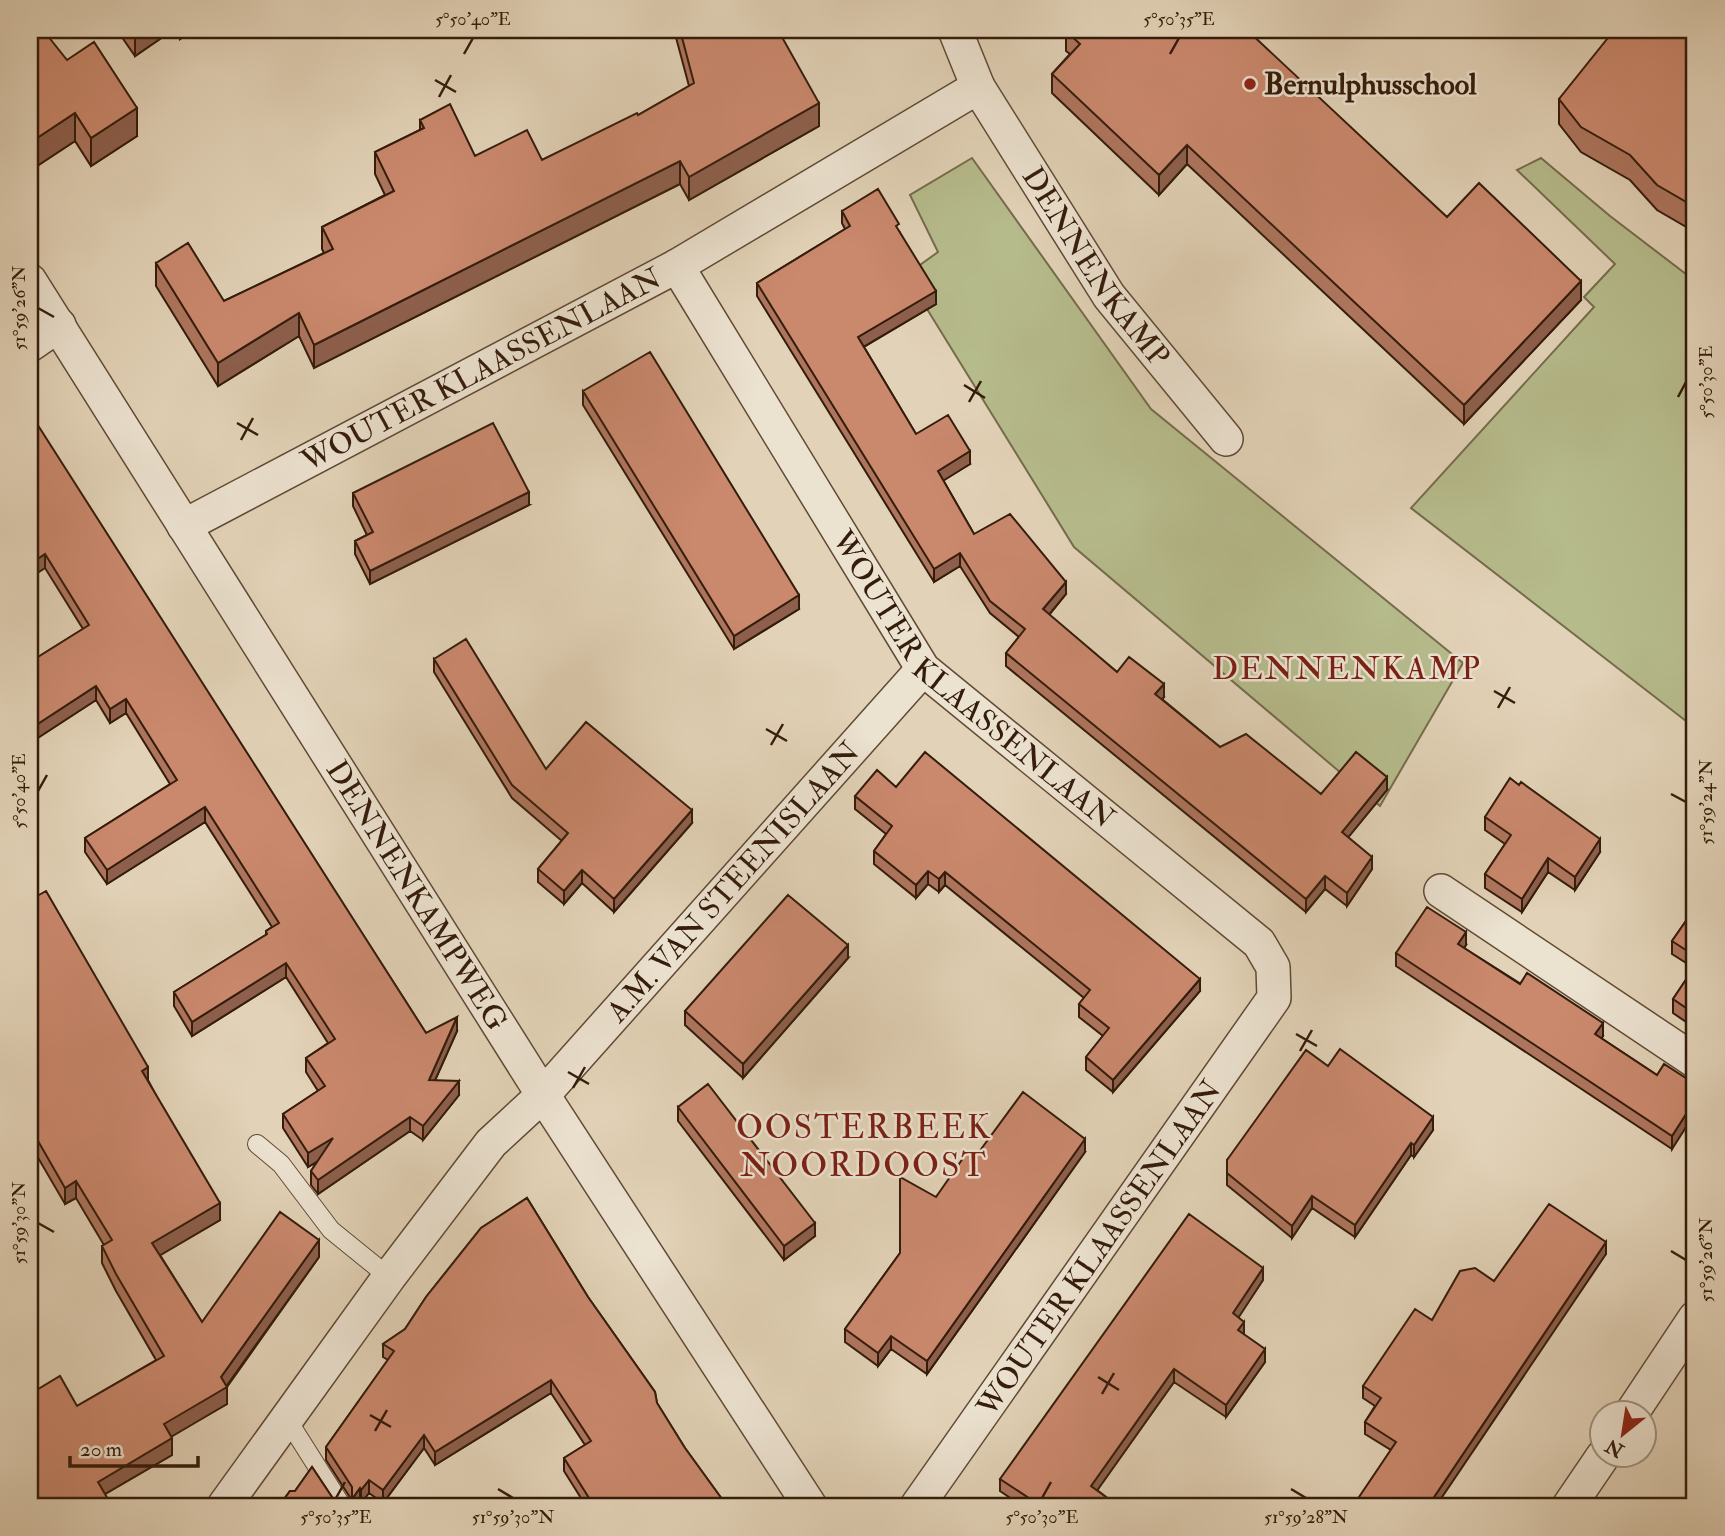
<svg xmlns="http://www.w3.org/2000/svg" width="1725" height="1536" font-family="'IM FELL Double Pica',serif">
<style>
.green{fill:#b6bb8c;stroke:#756c4c;stroke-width:2}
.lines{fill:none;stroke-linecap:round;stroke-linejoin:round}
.service-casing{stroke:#604a36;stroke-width:20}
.minor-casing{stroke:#604a36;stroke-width:36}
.service{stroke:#ece2d0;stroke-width:18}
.minor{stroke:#ece2d0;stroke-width:33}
.wall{fill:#ae755e;stroke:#341c0b;stroke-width:2}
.shaded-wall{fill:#8d5f4c;stroke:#341c0b;stroke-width:2}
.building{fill:#ca886d;stroke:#341c0b;stroke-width:2}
.ticks{fill:none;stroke:#341c0b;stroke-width:2.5}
.poi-dot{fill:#8f2418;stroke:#ece2d0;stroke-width:2.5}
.labels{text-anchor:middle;stroke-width:5;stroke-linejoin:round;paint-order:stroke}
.poi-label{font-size:30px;font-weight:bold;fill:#341c0b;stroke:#ece2d0;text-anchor:start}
.street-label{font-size:30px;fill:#341c0b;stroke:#ece2d0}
.neighbourhood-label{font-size:32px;letter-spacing:2px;fill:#7a1f14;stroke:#ece2d0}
.quarter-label{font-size:33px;letter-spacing:2px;fill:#7a1f14;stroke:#ece2d0}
.neatline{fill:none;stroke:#341c0b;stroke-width:2.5}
.ticks-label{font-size:18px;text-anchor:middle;fill:#341c0b}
</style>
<rect width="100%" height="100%" fill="#e2d2b7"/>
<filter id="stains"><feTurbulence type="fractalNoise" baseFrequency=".00286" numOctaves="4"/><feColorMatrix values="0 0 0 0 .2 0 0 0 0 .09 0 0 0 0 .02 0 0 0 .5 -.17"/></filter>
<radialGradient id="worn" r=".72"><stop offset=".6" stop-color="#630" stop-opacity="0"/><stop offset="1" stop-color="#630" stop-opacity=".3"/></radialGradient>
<!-- green -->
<path class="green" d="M972,158L1151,409L1463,663L1380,806L1074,547L906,275L938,252L910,195Z
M1541,158L1610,216L1695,281V728L1411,508L1594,307L1584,297L1615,264L1517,170Z"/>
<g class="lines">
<defs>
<path id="service" d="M257,1144L281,1164L331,1230L389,1277
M287,1419L342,1506"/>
<g id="minor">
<path id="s1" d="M978,87L1109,296L1226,439"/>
<path d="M677,266L978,87L955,30"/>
<path id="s2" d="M30,281L543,1095L810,1506"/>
<path d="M30,345L59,325"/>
<path id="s3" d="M184,526L677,266L923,669L1259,943L1273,967L1274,998L917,1506"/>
<path d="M1441,891L1695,1061"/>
<path d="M1631,1414L1695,1318"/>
<path id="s4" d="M224,1506L389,1277L491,1143L543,1095L923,669"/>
<path d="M1569,1506L1603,1456"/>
</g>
</defs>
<!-- service casing -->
<use href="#service" class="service-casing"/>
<!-- minor casing -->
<use href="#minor" class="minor-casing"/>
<!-- service -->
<use href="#service" class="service"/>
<!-- minor -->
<use href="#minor" class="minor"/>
</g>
<!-- wall -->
<path class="wall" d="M30,30L67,60L137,136L91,166L75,141L37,166L30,154Z
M117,30H192L180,39L173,30L135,56Z
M674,30H805L781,36L819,126L689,200L680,184L314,368L299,336L218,386L156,286V263L224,301L324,253L322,249V227L385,195L375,174V152L420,130V120L475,156L542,160L638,115L689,86Z
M1695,30V232L1657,210L1630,180L1581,152L1559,124V99Z
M1066,31L1447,217L1581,300L1464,424L1187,164L1159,195L1052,93V74L1070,54L1066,51Z
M842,211L899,231L936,304L864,347L916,434L970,464L943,480L974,534L1066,594L1049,615L1117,672L1164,697L1162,699L1220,747L1321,794L1387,790L1348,837L1372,869L1347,906L1325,889L1306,912L1006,666V653L1019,637L990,613L960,566L934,582L757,296V283L845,229L842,223Z
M583,391L799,609L734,649L583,405Z
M30,417L426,1033L457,1031L435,1080L459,1095L423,1140L410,1131L318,1194L311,1185V1171L317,1162L308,1167L283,1128V1114L318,1091L306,1072V1058L328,1043L286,977L192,1036L174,1006V992L266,935V931L272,927L205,822L107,884L85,852V838L170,784L126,713L110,723L96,700L30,743V662L83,629L45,568Z
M353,493L529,505L370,584L355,554V541L367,535L353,506Z
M434,659L546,769L692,823L614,912L582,883L564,904L538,882V869L562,841L512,798L434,672Z
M896,787L1200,991L1113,1092L1086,1070V1057L1103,1036L1079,1017V1004L1084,998L945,885L939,892L928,884L916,898L874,864V851L886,834L855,809V796Z
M1485,817L1600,852L1575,890L1548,872L1522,912L1485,888V874L1505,844L1485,830Z
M30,900L148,1080L220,1220L160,1255L202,1322L319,1257L227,1387V1404L171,1436L172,1455L105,1494L30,1506L77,1406L156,1360L116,1291L102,1263V1246L104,1245L76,1198L65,1204L30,1144Z
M1695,908V1028L1673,1013V999L1694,968L1672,954V941Z
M1466,945L1464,948L1603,1036L1601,1038L1657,1075L1695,1084L1672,1149L1396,966V953Z
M848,958L743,1078L685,1025V1011Z
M1328,1066L1433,1130L1414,1157L1411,1155L1355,1237L1312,1208L1292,1238L1227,1185V1160Z
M678,1107L815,1236L784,1260L678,1121Z
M1085,1152L927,1374L891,1349L878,1366L845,1342V1329L900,1253L936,1197L976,1156Z
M527,1198L588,1297L655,1392L657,1403L685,1448L727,1506H586L564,1471V1458L585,1445L551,1393L435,1465L424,1448L383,1503L369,1493L361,1503L360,1501L356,1506H279L290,1491H295L312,1467L336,1503L343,1504L351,1499L326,1460V1447L388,1360L383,1357V1344L405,1329L426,1297L481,1228Z
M1606,1254L1391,1450L1365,1434V1422L1375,1406L1363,1398V1386L1432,1320L1494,1281Z
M1263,1280L1238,1317L1244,1335L1265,1362L1226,1417L1174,1382L1097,1490L1118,1506H1022L1000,1491V1479Z"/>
<!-- shaded-wall -->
<path class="shaded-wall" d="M135,30H173L135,56Z
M180,30H192L180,39Z
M770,30H805L770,39Z
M819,103V126L689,200V177Z
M137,108V136L91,166V138Z
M75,113V141L37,166V138Z
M1187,145V164L1159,195V175Z
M680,161V184L314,368V345Z
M1581,281V300L1464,424V405Z
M936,291V304L858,350V337Z
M299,313V336L218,386V363Z
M970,451V464L938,484V471Z
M529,492V505L370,584V571Z
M960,553V566L934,582V569Z
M45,554V568L30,578V564Z
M1066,582V594L1043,622V609Z
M799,595V609L734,649V636Z
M1164,684V697L1155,707V694Z
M96,686V700L30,743V729Z
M126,699V713L110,723V709Z
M1387,777V790L1342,845V832Z
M205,807V822L107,884V870Z
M692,810V823L614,912V899Z
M1600,839V852L1575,890V877Z
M1372,857V869L1347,906V893Z
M1548,858V872L1522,912V899Z
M582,870V883L564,904V891Z
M928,871V884L916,898V885Z
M945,872V885L939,892V879Z
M1325,876V889L1306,912V899Z
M1466,932V945L1458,957V944Z
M848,945V958L743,1078V1064Z
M286,963V977L192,1036V1022Z
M1200,979V991L1113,1092V1080Z
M457,1017V1031L429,1094V1080Z
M1603,1023V1036L1595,1048V1034Z
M148,1067V1084L142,1071Z
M459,1081V1095L423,1140V1126Z
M1695,1100V1113L1672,1149V1136Z
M410,1117V1131L318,1194V1180Z
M1433,1117V1130L1414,1157V1145Z
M333,1138V1152L308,1167V1153Z
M1085,1139V1152L927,1374V1361Z
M1411,1143V1155L1355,1237V1225Z
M76,1181V1198L65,1204V1188Z
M1312,1196V1208L1292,1238V1226Z
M220,1203V1220L152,1260V1243Z
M815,1223V1236L784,1260V1246Z
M319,1240V1257L225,1388L227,1387V1404L164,1441V1424L221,1377Z
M1606,1242V1254L1436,1506H1428Z
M1263,1268V1280L1233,1326V1313Z
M1244,1322V1334L1238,1343V1330Z
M891,1336V1349L878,1366V1353Z
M1265,1349V1362L1226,1417V1405Z
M1174,1369V1382L1091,1499V1486Z
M551,1380V1393L435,1465V1452Z
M424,1435V1448L383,1503V1490Z
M172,1438V1455L98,1498V1482Z
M369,1480V1493L361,1503V1490Z
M360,1488V1501L356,1506H347Z"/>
<!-- building -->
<path class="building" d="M30,30H43L67,60L94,42L137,108L91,138L75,113L37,138L30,126Z
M680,30H778L819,103L689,177L680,161L314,345L299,313L218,363L156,263L188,243L224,301L333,249L322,227L394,191L375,152L424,128L420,120L450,104L475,156L527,130L542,160L637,113L638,115L694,83Z
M1068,30H1247L1447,217L1479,183L1581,281L1464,405L1187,145L1159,175L1052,74L1080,44L1066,31Z
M1613,30H1695V207L1657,185L1630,155L1581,127L1559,99L1611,34Z
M878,189L899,224L896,226L936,291L858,337L916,434L948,415L970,451L938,471L974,534L1010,514L1066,582L1043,609L1117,672L1129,657L1164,684L1155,694L1220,747L1246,734L1321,794L1356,752L1387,777L1342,832L1372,857L1347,893L1325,876L1306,899L1006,653L1025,629L990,601L960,553L934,569L757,283L850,226L842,211Z
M650,352L799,595L734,636L583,391Z
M32,416L426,1033L457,1017L429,1080L459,1081L423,1126L410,1117L318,1180L311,1171L333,1138L308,1153L283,1114L325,1086L306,1058L335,1039L286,963L192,1022L174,992L267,934L266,931L279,923L205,807L107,870L85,838L177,780L126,699L110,709L96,686L30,729V662L89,625L45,554L30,564V417Z
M493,423L529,492L370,571L355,541L373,532L353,493Z
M466,639L546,769L586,722L692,810L614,899L582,870L564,891L538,869L568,833L512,785L434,659Z
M925,752L1200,979L1113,1080L1086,1057L1109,1028L1079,1004L1090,990L945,872L939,879L928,871L916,885L874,851L892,826L855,796L877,770L896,787Z
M1510,778L1519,785L1521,782L1600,839L1575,877L1548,858L1522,899L1485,874L1511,835L1485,817Z
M46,891L148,1067L142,1071L220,1203L152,1243L202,1322L280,1212L319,1240L221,1377L227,1387L164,1424L172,1438L98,1482L112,1506H30V1394L60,1376L77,1406L164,1356L116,1274L102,1246L112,1240L76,1181L65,1188L30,1127V900Z
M788,895L848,945L743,1064L685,1011Z
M1427,907L1466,932L1458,944L1520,984L1527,973L1603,1023L1595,1034L1657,1075L1664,1064L1695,1084V1100L1672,1136L1396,953Z
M1695,908V956L1672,941Z
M1695,966V1014L1673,999Z
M1340,1049L1433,1117L1414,1145L1411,1143L1355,1225L1312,1196L1292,1226L1227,1173V1160L1306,1050L1328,1066Z
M708,1084L815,1223L784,1246L678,1107Z
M1023,1092L1085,1139L927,1361L891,1336L878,1353L845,1329L900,1253V1177L936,1197L968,1151L976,1156Z
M527,1198L588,1297L655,1392L657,1403L685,1448L727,1506H594L564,1458L591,1441L551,1380L435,1452L424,1435L383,1490L369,1480L361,1490L360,1488L347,1506H279L290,1491H295L312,1467L336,1503L343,1504L352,1499V1487L326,1447L394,1351L383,1344L405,1329L426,1297L481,1228Z
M1549,1204L1606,1242L1428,1506H1353L1396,1442L1365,1422L1381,1398L1363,1386L1415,1309L1432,1320L1460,1271L1475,1268L1494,1281Z
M1189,1214L1263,1268L1233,1313L1244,1322L1238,1330L1265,1349L1226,1405L1174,1369L1091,1486L1118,1506H1041L1000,1479Z
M1323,1499L1334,1506H1318Z"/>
<!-- ticks -->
<path class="ticks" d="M464,54L473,38M1170,54L1179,38M435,80L456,92M439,97L451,75M38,308L54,317M964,385L985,398M1678,397L1686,382M969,402L981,381M237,423L258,435M241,440L253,418M1494,691L1515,703M1498,708L1510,687M766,729L787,741M771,745L783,724M38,791L47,775M1671,794L1686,802M1296,1034L1317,1046M1300,1051L1312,1030M568,1072L589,1084M573,1088L585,1067M38,1223L54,1232M1671,1251L1686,1260M1098,1377L1119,1390M1102,1394L1114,1373M370,1415L391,1427M375,1431L387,1410M498,1489L513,1498M1291,1489L1306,1498M336,1498L345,1482M1042,1498L1051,1482"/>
<!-- markers -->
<circle class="poi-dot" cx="1250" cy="84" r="7"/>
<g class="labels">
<!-- poi labels -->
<g class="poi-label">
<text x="1264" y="94">Bernulphusschool</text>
</g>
<!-- street labels -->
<g class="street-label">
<text dy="10" stroke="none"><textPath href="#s1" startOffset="215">DENNENKAMP</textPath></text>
<text dy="10" stroke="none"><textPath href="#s3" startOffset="336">WOUTER KLAASSENLAAN</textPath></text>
<text dy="10" stroke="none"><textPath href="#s3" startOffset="1071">WOUTER KLAASSENLAAN</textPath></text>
<text dy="10" stroke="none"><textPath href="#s4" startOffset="807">A.M. VAN STEENISLAAN</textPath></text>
<text dy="10" stroke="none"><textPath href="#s2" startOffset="726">DENNENKAMPWEG</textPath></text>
<text transform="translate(1099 1248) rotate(-55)" y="10">WOUTER KLAASSENLAAN</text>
</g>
<!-- neighbourhood labels -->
<g class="neighbourhood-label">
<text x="1347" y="679">DENNENKAMP</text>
</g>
<!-- quarter labels -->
<g class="quarter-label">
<text x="864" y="1138">OOSTERBEEK<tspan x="864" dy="38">NOORDOOST</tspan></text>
</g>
</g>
<!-- margin -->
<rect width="1725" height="1536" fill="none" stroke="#e2d2b7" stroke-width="77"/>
<!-- north arrow -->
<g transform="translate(1623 1434) rotate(210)"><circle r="33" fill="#ece2d0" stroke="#a29381" stroke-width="2"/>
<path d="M0-5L12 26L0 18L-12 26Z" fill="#8f2418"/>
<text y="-10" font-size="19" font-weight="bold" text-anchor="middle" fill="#341c0b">N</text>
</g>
<!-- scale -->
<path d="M70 1456v10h128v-10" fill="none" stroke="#341c0b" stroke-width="3.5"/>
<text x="80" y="1456" font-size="21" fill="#341c0b" stroke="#ece2d0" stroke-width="5" paint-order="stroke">20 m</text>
<rect x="38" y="38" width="1648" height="1460" class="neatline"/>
<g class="ticks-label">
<text x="473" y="25">5°50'40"E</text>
<text x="1179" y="25">5°50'35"E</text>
<text transform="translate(19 308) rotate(-90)" y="6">51°59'26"N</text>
<text transform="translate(1706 382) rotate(-90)" y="6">5°50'30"E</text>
<text transform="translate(19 791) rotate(-90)" y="6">5°50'40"E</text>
<text transform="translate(1706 802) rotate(-90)" y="6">51°59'24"N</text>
<text transform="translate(19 1223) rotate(-90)" y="6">51°59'30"N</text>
<text transform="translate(1706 1260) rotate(-90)" y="6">51°59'26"N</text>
<text x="336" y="1523">5°50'35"E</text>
<text x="513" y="1523">51°59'30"N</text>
<text x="1042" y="1523">5°50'30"E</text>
<text x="1306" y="1523">51°59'28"N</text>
</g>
<rect width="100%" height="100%" filter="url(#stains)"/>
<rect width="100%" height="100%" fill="url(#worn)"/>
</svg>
